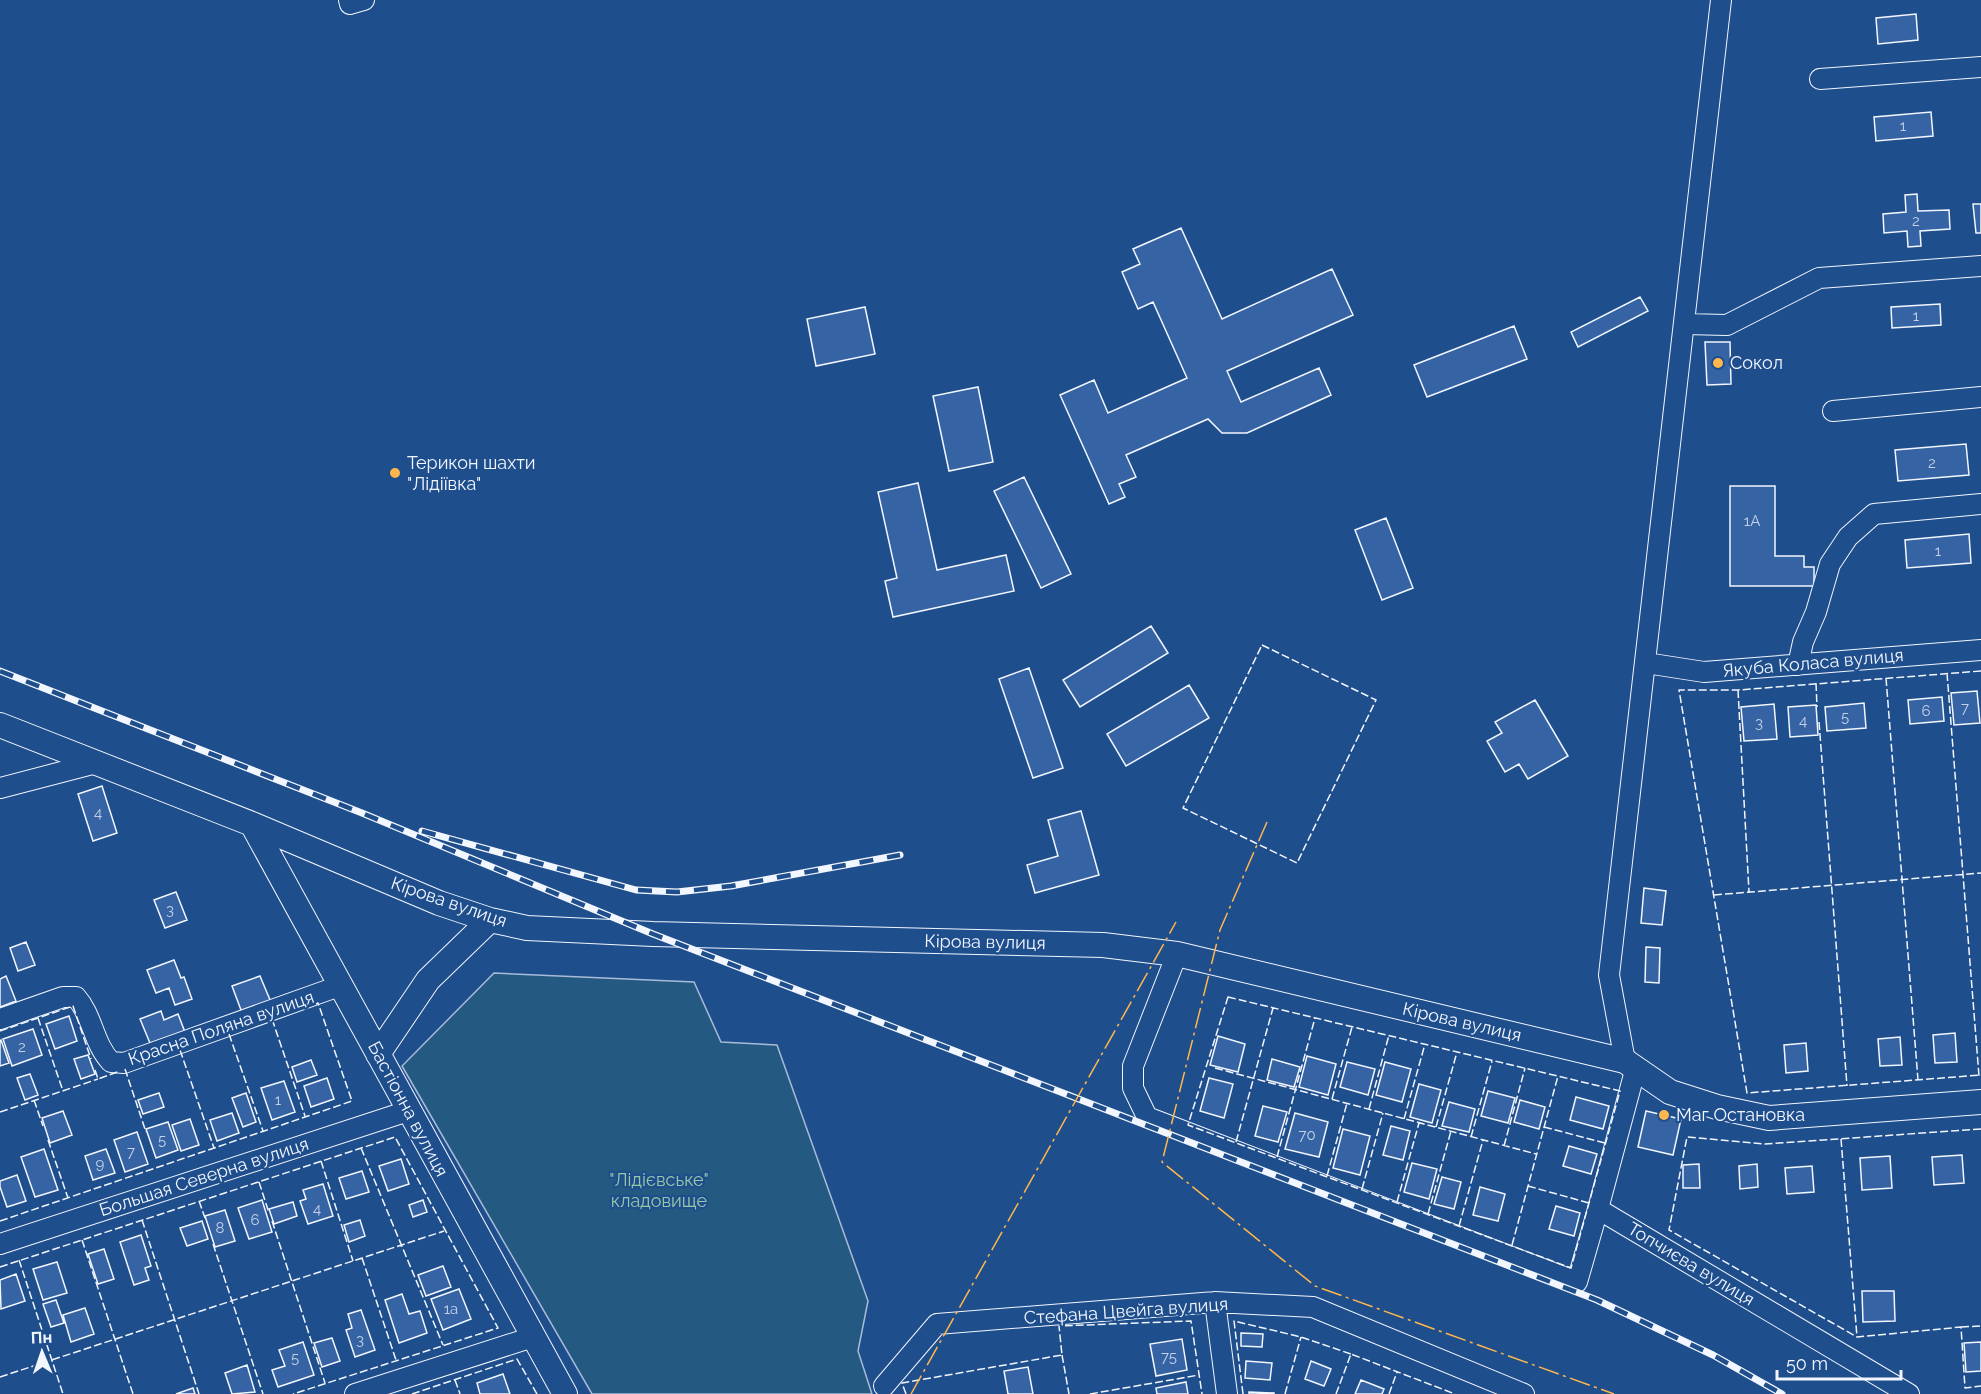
<svg xmlns="http://www.w3.org/2000/svg" width="1981" height="1394" font-family="Raleway,sans-serif">
<style>
.green{fill:#245a82;stroke:#a8bbd7;stroke-width:1.5}
.building{fill:#3563a3;stroke:#f2f6ff;stroke-width:1.5}
.lines{fill:none;stroke-linecap:round;stroke-linejoin:round}
.minor-casing{stroke:#f2f6ff;stroke-width:22}
.major-casing{stroke:#f2f6ff;stroke-width:26}
.minor{stroke:#1f4e8c;stroke-width:20}
.major{stroke:#1f4e8c;stroke-width:24}
.rail-casing{stroke:#f2f6ff;stroke-width:7}
.rail{stroke:#1f4e8c;stroke-width:4.5;stroke-dasharray:14;stroke-linecap:butt}
.fence{stroke:#f2f6ff;stroke-width:1.5;stroke-dasharray:8 3;stroke-linecap:butt}
.power{stroke:#ffb74d;stroke-width:1.5;stroke-dasharray:21 4.5 3 4.5;stroke-linecap:butt}
.poi-dot{fill:#ffb74d;stroke:#1f4e8c;stroke-width:2}
.labels{text-anchor:middle;stroke-width:4.5;stroke-linejoin:round;paint-order:stroke}
.number-label{font-size:15px;fill:#c3d1e8}
.poi-label{font-size:18px;fill:#f2f6ff;stroke:#1f4e8c;text-anchor:start}
.street-label{font-size:18px;fill:#f2f6ff;stroke:#1f4e8c}
.park-label{font-size:18px;fill:#97c8a6;stroke:#1f4e8c}
</style>
<rect width="100%" height="100%" fill="#1f4e8c"/>
<!-- green -->
<path class="green" d="M494,973L694,982L721,1042L777,1045L868,1301L858,1351L872,1394H592L402,1066Z"/>
<!-- building -->
<path class="building" d="M1916,14L1918,40L1878,44L1876,18Z
M1931,112L1933,136L1876,141L1874,117Z
M1917,194L1918,211L1949,210L1950,229L1920,231L1921,246L1908,247L1907,231L1884,233L1883,214L1906,212L1905,195Z
M1973,204H1981V233H1976Z
M1181,228L1222,319L1332,269L1353,315L1227,371L1241,402L1319,368L1331,395L1247,433H1222L1208,419L1126,455L1136,477L1119,484L1125,497L1109,504L1060,395L1094,380L1108,413L1187,378L1153,302L1138,309L1122,272L1140,264L1133,249Z
M1640,297L1648,311L1578,347L1571,332Z
M1940,304L1941,325L1892,328L1891,307Z
M865,307L875,354L816,366L807,319Z
M1514,326L1527,359L1427,397L1414,365Z
M1705,342H1730L1731,384L1707,385Z
M978,387L993,462L949,471L933,396Z
M1966,444L1969,475L1898,481L1895,450Z
M1024,477L1071,574L1041,588L994,491Z
M918,483L937,570L1006,555L1014,591L893,617L885,581L897,578L878,492Z
M1730,486H1775V556H1804V567H1814V586H1730Z
M1386,518L1413,588L1382,600L1355,530Z
M1969,534L1971,563L1907,568L1905,540Z
M1151,626L1168,653L1080,707L1063,680Z
M1029,668L1063,768L1033,778L999,679Z
M1189,685L1209,718L1126,766L1107,734Z
M1977,691L1980,723L1954,725L1951,693Z
M1942,697L1944,721L1910,724L1908,700Z
M1535,700L1568,756L1528,779L1519,764L1505,772L1487,741L1502,733L1495,722Z
M1864,703L1866,728L1827,731L1825,707Z
M1774,704L1777,739L1744,741L1741,707Z
M1816,705L1818,735L1790,737L1788,707Z
M102,786L117,833L93,841L78,794Z
M1081,811L1099,875L1035,893L1027,865L1058,856L1048,820Z
M1644,888L1666,891L1662,925L1641,923Z
M176,892L187,920L165,928L154,900Z
M26,942L35,965L18,971L10,948Z
M1646,947L1660,948L1659,983L1645,982Z
M174,960L181,978L184,977L192,999L175,1005L169,988L156,993L147,970Z
M6,976L16,1001L0,1007V979Z
M260,976L273,1007L244,1018L232,986Z
M161,1011L164,1020L178,1014L188,1040L152,1048L140,1019Z
M69,1016L77,1041L55,1049L46,1024Z
M33,1029L42,1055L12,1066L3,1039Z
M1955,1033L1957,1062L1935,1063L1933,1035Z
M1218,1036L1245,1044L1238,1072L1210,1065Z
M1900,1037L1902,1065L1880,1066L1878,1039Z
M1,1040L9,1063L0,1066V1041Z
M1806,1043L1808,1071L1786,1073L1784,1045Z
M88,1055L95,1074L81,1079L74,1059Z
M1307,1056L1336,1064L1328,1095L1299,1087Z
M1272,1059L1300,1067L1294,1087L1267,1080Z
M311,1060L317,1075L297,1082L292,1067Z
M1347,1062L1375,1069L1368,1095L1340,1087Z
M1385,1062L1411,1069L1402,1102L1376,1095Z
M30,1074L38,1095L25,1100L17,1078Z
M327,1078L334,1099L311,1107L304,1086Z
M1209,1078L1233,1084L1224,1118L1200,1111Z
M284,1081L295,1112L272,1120L261,1088Z
M1419,1084L1441,1090L1432,1123L1410,1117Z
M1488,1091L1515,1098L1508,1123L1481,1116Z
M159,1093L164,1107L143,1114L138,1100Z
M246,1093L256,1122L243,1127L232,1098Z
M1576,1097L1609,1106L1603,1129L1570,1120Z
M1520,1100L1545,1107L1539,1129L1514,1122Z
M1449,1102L1475,1109L1469,1132L1442,1126Z
M1263,1106L1287,1112L1278,1142L1255,1136Z
M63,1111L72,1135L50,1143L42,1118Z
M1646,1111L1681,1119L1673,1155L1638,1147Z
M232,1113L239,1133L217,1141L210,1120Z
M1295,1113L1328,1122L1319,1157L1285,1149Z
M190,1119L199,1145L181,1151L172,1125Z
M168,1122L178,1150L156,1158L146,1129Z
M1391,1126L1410,1131L1403,1160L1383,1155Z
M1343,1129L1370,1136L1360,1175L1333,1168Z
M137,1132L148,1164L125,1172L114,1140Z
M1569,1146L1597,1154L1591,1174L1563,1166Z
M44,1149L58,1190L35,1197L21,1157Z
M106,1149L115,1173L93,1180L85,1156Z
M1962,1155L1964,1183L1934,1185L1932,1157Z
M1890,1156L1892,1188L1862,1190L1860,1158Z
M401,1159L409,1184L388,1191L379,1166Z
M1412,1163L1437,1169L1429,1199L1404,1192Z
M1699,1164L1700,1188H1683V1165Z
M1757,1164L1758,1187L1740,1189L1739,1166Z
M1812,1166L1814,1192L1787,1194L1785,1168Z
M362,1171L369,1192L346,1199L339,1178Z
M17,1175L26,1201L7,1207L0,1187V1181Z
M1442,1177L1461,1182L1454,1209L1434,1204Z
M323,1184L333,1216L308,1224L300,1201L306,1199L303,1190Z
M1480,1187L1505,1194L1498,1221L1473,1215Z
M262,1200L272,1232L249,1239L238,1208Z
M423,1200L427,1212L413,1217L409,1205Z
M293,1202L297,1216L274,1224L269,1209Z
M1556,1206L1580,1213L1574,1236L1549,1229Z
M225,1210L235,1241L215,1247L205,1216Z
M360,1220L365,1236L349,1242L344,1225Z
M202,1221L208,1239L187,1246L180,1228Z
M141,1235L151,1266L145,1268L149,1280L134,1285L120,1242Z
M104,1249L114,1279L98,1284L88,1254Z
M57,1262L67,1293L43,1300L33,1269Z
M443,1266L451,1287L426,1296L418,1275Z
M16,1274L25,1301L1,1309L0,1280Z
M459,1289L471,1319L443,1330L431,1299Z
M1862,1291H1894L1895,1321L1863,1322Z
M402,1294L409,1314L420,1311L427,1333L399,1343L385,1300Z
M56,1300L64,1323L51,1327L43,1304Z
M85,1308L94,1334L71,1342L63,1315Z
M361,1310L375,1350L355,1357L346,1330L352,1328L348,1314Z
M1241,1333L1263,1334L1262,1347L1241,1346Z
M332,1338L340,1361L322,1367L314,1343Z
M1182,1339L1187,1370L1156,1376L1150,1344Z
M303,1342L314,1375L278,1387L272,1370L285,1366L279,1350Z
M1981,1342V1371L1966,1372L1964,1343Z
M1246,1361L1272,1363L1270,1380L1245,1378Z
M1311,1361L1331,1369L1324,1386L1305,1379Z
M247,1365L255,1392L232,1394L225,1373Z
M1028,1367L1033,1394H1008L1004,1371Z
M503,1374L510,1394H480L477,1383Z
M1361,1380L1384,1389L1382,1394H1355Z
M1186,1382L1188,1394H1157L1156,1388Z
M193,1388L195,1394H176Z
M1249,1392L1274,1393V1394H1249Z"/>
<g class="lines">
<defs>
<path id="minor" d="M349,0L350,4L364,0
M1820,79L1981,67
M1684,324L1727,325L1819,278L1981,266
M1833,411L1981,397
M1646,663L1704,672L1981,650
M1798,665L1803,642L1816,612L1830,564L1848,537L1874,514L1981,504
M0,788L96,763
M1177,954L1133,1066V1088L1147,1117L1577,1282L1598,1209
M0,1019L63,997H76C93,1016 93,1043 111,1062L124,1063L342,985
M1625,1061L1609,975L1721,0
M1636,1067L1598,1209L1909,1394
M0,1244L408,1111
M1215,1302L1227,1394
M884,1386L937,1324L1215,1302L1313,1307L1524,1394
M355,1394L533,1337"/>
<path id="major" d="M0,725L252,824L439,903L490,920L527,928L653,934L1103,945L1177,954L1625,1061L1670,1092L1717,1107L1769,1118L1981,1102
M252,824L565,1394
M378,1054L428,980L490,920"/>
</defs>
<!-- minor casing -->
<use href="#minor" class="minor-casing"/>
<!-- major casing -->
<use href="#major" class="major-casing"/>
<!-- minor -->
<use href="#minor" class="minor"/>
<!-- major -->
<use href="#major" class="major"/>
<defs>
<path id="rail" d="M0,671L362,813L653,934L1597,1300L1713,1355L1782,1394
M422,831L636,890L677,892L731,886L900,855"/>
</defs>
<!-- rail casing -->
<use href="#rail" class="rail-casing"/>
<!-- rail -->
<use href="#rail" class="rail"/>
<!-- fence -->
<path class="fence" d="M1262,645L1376,700L1297,863L1183,808Z
M1981,671L1738,690H1679L1747,1093L1981,1075
M1947,673L1979,1076
M1886,678L1918,1080
M1816,683L1817,707
M1738,690L1749,892
M1819,722L1847,1086
M1714,895L1981,873
M1228,997L1620,1091L1571,1268L1188,1125Z
M38,1018L63,1091
M272,1019L305,1116
M0,1031L73,1006L91,1059
M229,1034L263,1131
M180,1050L214,1148
M1215,1068L1536,1154
M125,1069L146,1132
M95,1070L98,1079L120,1071
M1332,1099L1352,1027
M34,1100L43,1126
M1369,1109L1389,1035
M0,1112L98,1079
M1404,1119L1425,1044
M1436,1127L1457,1052
M1544,1127L1605,1143
M1981,1129L1765,1144L1687,1137L1669,1230L1857,1337L1961,1327L1965,1388L1981,1386
M1471,1137L1492,1061
M1841,1139L1857,1337
M48,1140L68,1198
M1236,1142L1273,1008
M1504,1146L1525,1068
M361,1148L443,1345
M1277,1157L1315,1018
M321,1161L353,1261
M1327,1176L1347,1103
M259,1182L269,1213
M1528,1186L1589,1203
M1362,1189L1383,1113
M199,1201L205,1218
M1397,1202L1419,1123
M1428,1214L1451,1131
M142,1220L199,1394
M0,1221L352,1101L318,1003L316,1004
M272,1221L325,1383
M1459,1226L1483,1140
M82,1240L133,1394
M213,1244L263,1394
M1512,1245L1558,1076
M362,1258L396,1360
M19,1260L63,1394
M0,1267L395,1137L498,1328L293,1394
M1961,1327L1981,1326
M1062,1355L1069,1394
M0,1377L444,1231
M455,1380L460,1394
M412,1394L517,1359L537,1394
M906,1394L902,1383L1062,1355L1059,1326L1191,1321L1202,1394
M1090,1394L1199,1375
M1243,1394L1234,1321L1301,1337L1351,1354
M1285,1394L1301,1337
M1336,1394L1351,1354L1455,1394
M1389,1394L1397,1372"/>
<!-- power -->
<path class="power" d="M1267,822L1220,930L1162,1162L1315,1286L1614,1394
M911,1394L1176,922"/>
</g>
<!-- markers -->
<g class="poi-dot">
<circle cx="1718" cy="363" r="6"/>
<circle cx="395" cy="473" r="6"/>
<circle cx="1664" cy="1115" r="6"/>
</g>
<g class="labels">
<!-- number labels -->
<g class="number-label">
<text x="1903" y="131">1</text>
<text x="1916" y="226">2</text>
<text x="1916" y="321">1</text>
<text x="1932" y="468">2</text>
<text x="1752" y="526">1А</text>
<text x="1938" y="556">1</text>
<text x="1965" y="713">7</text>
<text x="1926" y="716">6</text>
<text x="1845" y="722">5</text>
<text x="1803" y="726">4</text>
<text x="1759" y="728">3</text>
<text x="98" y="818">4</text>
<text x="170" y="915">3</text>
<text x="22" y="1052">2</text>
<text x="278" y="1105">1</text>
<text x="1307" y="1140">70</text>
<text x="162" y="1145">5</text>
<text x="131" y="1157">7</text>
<text x="100" y="1169">9</text>
<text x="317" y="1214">4</text>
<text x="255" y="1225">6</text>
<text x="220" y="1233">8</text>
<text x="451" y="1314">1а</text>
<text x="360" y="1345">3</text>
<text x="1169" y="1362">75</text>
<text x="295" y="1363">5</text>
</g>
<!-- poi labels -->
<g class="poi-label">
<text x="1730" y="369">Сокол</text>
<text x="407" y="469">Терикон шахти<tspan x="407" dy="21">"Лідіївка"</tspan></text>
<text x="1676" y="1121">Маг Остановка</text>
</g>
<!-- street labels -->
<g class="street-label">
<text transform="translate(1813 663) rotate(-5)" y="6">Якуба Коласа вулиця</text>
<text transform="translate(449 902) rotate(19)" y="6">Кірова вулиця</text>
<text transform="translate(985 942) rotate(1)" y="6">Кірова вулиця</text>
<text transform="translate(1462 1022) rotate(13)" y="6">Кірова вулиця</text>
<text transform="translate(221 1028) rotate(-19)" y="6">Красна Поляна вулиця</text>
<text transform="translate(408 1109) rotate(62)" y="6">Бастіонна вулиця</text>
<text transform="translate(204 1177) rotate(-18)" y="6">Большая Северна вулиця</text>
<text transform="translate(1691 1264) rotate(31)" y="6">Топчиєва вулиця</text>
<text transform="translate(1126 1311) rotate(-4)" y="6">Стефана Цвейга вулиця</text>
</g>
<!-- park labels -->
<g class="park-label">
<text x="659" y="1186">"Лідієвське"<tspan x="659" dy="21">кладовище</tspan></text>
</g>
</g>
<!-- north arrow -->
<g transform="translate(42 1352) rotate(358)" stroke="#1f4e8c" stroke-width="4.5" paint-order="stroke">
<path d="M0-4.5L10 22L0 15L-10 22Z" fill="#f2f6ff"/>
<text y="-9" font-size="16" font-weight="bold" text-anchor="middle" fill="#f2f6ff">Пн</text>
</g>
<!-- scale -->
<path d="M1777 1370v9h124v-9" fill="none" stroke="#f2f6ff" stroke-width="3"/>
<text x="1786" y="1370" font-size="18" fill="#f2f6ff" stroke="#1f4e8c" stroke-width="4.5" paint-order="stroke">50 m</text>
</svg>
